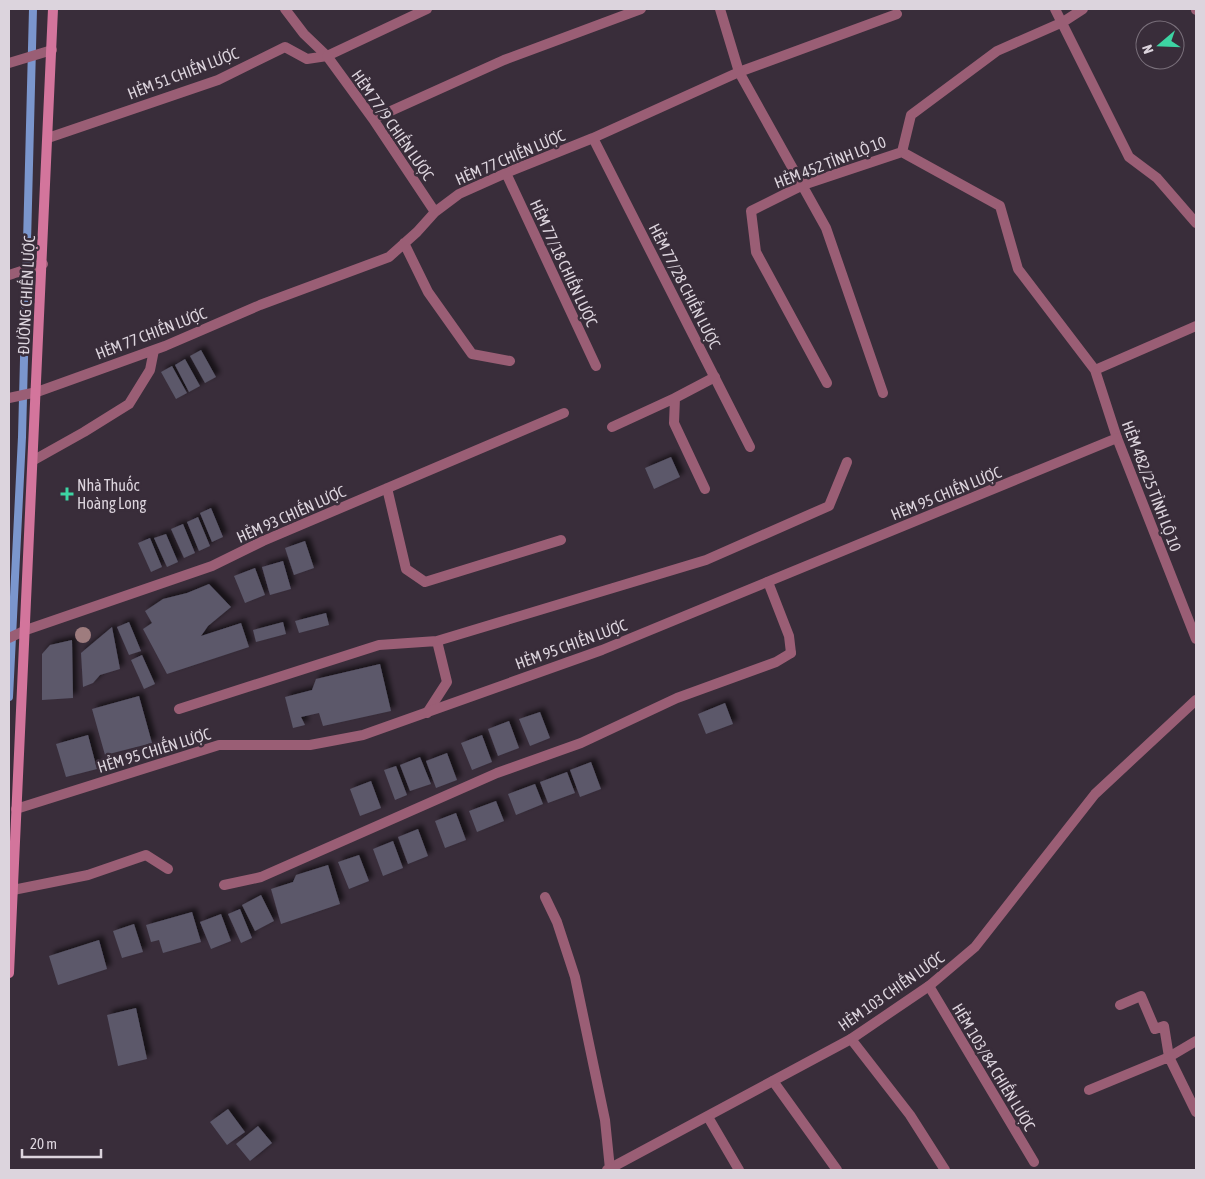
<svg xmlns="http://www.w3.org/2000/svg" width="1205" height="1179" font-family="'Asap Condensed',sans-serif">
<style>
.lines{fill:none;stroke-linecap:round;stroke-linejoin:round}
.stream{stroke:#7b96cd;stroke-width:8}
.building{fill:#5b586a;filter:url(#shadow)}
.lane{stroke:#9a5e75;stroke-width:10}
.street{stroke:#9a5e75;stroke-width:10}
.secondary{stroke:#d3759c;stroke-width:10}
.tree{fill:#9e7c7e}
.poi-dot{fill:#3dd4a3;stroke:#392d3a;stroke-width:2}
.labels{text-anchor:middle;stroke-width:5;stroke-linejoin:round;paint-order:stroke}
.street-label{font-size:16px;fill:#dcd4dd;stroke:#392d3a}
.poi-label{font-size:16px;fill:#dcd4dd;stroke:#392d3a;text-anchor:start}
</style>
<defs>
<filter id="shadow"><feDropShadow dx="4.5" dy="-4.5" stdDeviation="2.5" flood-color="#0009"/></filter>
</defs>
<rect width="100%" height="100%" fill="#392d3a"/>
<g class="lines">
<!-- stream -->
<path class="stream" d="M9,697L22,437L33,9"/>
</g>
<!-- building -->
<path class="building" d="M201,350L216,377L205,383L190,356Z
M185,359L200,386L189,392L175,365Z
M172,366L187,393L176,399L161,372Z
M671,457L680,477L654,489L645,468Z
M211,508L223,537L212,542L200,513Z
M198,517L210,546L199,551L187,522Z
M183,524L195,553L184,558L171,529Z
M166,534L178,562L167,567L154,538Z
M150,538L162,567L151,572L138,543Z
M305,541L314,568L294,575L285,548Z
M283,561L291,589L270,595L262,567Z
M255,568L265,595L245,603L234,576Z
M209,584L231,607L208,626L201,636L241,623L249,647L167,674L143,629L152,623L145,611L163,599L187,593Z
M326,613L329,625L299,633L295,621Z
M129,622L141,651L129,655L117,627Z
M283,622L286,634L256,642L253,630Z
M112,627L120,669L100,675L93,683L83,687L81,653Z
M72,640L73,698L42,700V654L50,645Z
M142,655L155,684L144,689L131,660Z
M380,664L391,711L323,726L319,713L301,717L305,725L293,728L285,697L312,690L316,679Z
M139,696L152,743L105,755L92,709Z
M725,703L733,724L706,734L698,714Z
M540,712L550,738L530,746L519,719Z
M509,721L519,748L498,756L488,729Z
M88,735L97,769L66,777L56,744Z
M482,735L492,762L472,770L461,743Z
M447,753L457,780L436,788L426,761Z
M420,757L431,784L410,791L400,765Z
M591,762L601,789L580,797L570,770Z
M396,766L407,795L395,800L384,770Z
M567,772L575,793L548,803L540,782Z
M371,781L381,808L360,816L350,789Z
M535,784L543,804L516,815L508,794Z
M496,801L504,821L477,832L469,811Z
M456,813L466,840L445,848L435,821Z
M418,829L428,856L408,864L398,837Z
M393,841L403,868L383,876L373,849Z
M359,855L369,881L349,889L338,862Z
M328,865L340,904L281,924L271,889L293,882L296,875Z
M261,895L274,921L255,931L242,905Z
M240,909L252,938L241,943L228,914Z
M192,912L201,942L163,953L159,940L151,942L146,925Z
M221,914L231,941L211,949L200,922Z
M134,924L143,952L122,958L113,931Z
M99,940L107,969L58,985L49,956Z
M136,1008L147,1059L118,1066L107,1015Z
M228,1109L245,1132L227,1145L210,1122Z
M258,1126L272,1143L250,1161L236,1144Z"/>
<g class="lines">
<!-- lane -->
<path class="lane" d="M285,9L304,34L327,56
M720,9L739,72L826,228L883,393
M1055,9L1129,157L1157,178L1196,223
M1196,9V10
M48,138L218,80L285,47L307,59L327,56
M902,152L1000,206L1018,269L1095,370L1117,438L1196,639
M1095,370L1196,326
M827,383L756,252L751,211L803,185L902,152L911,115L997,51L1063,22L1083,9
M612,427L675,398
M705,489L674,423L675,398L715,377
M768,582L789,636L791,653
M179,709L379,645L437,641L706,560L829,506L847,462
M427,713L447,682L437,641
M13,890L88,875L146,855L168,869
M545,897L557,922L575,977L605,1120L610,1169
M929,986L1034,1162
M1120,1005L1141,996L1155,1029L1164,1026L1169,1057L1196,1112
M851,1039L910,1115L945,1170
M773,1081L837,1170
M1089,1090L1169,1057
M708,1117L739,1170"/>
<!-- street -->
<path class="street" d="M427,9L327,56L373,119L435,212
M9,63L52,50
M373,119L504,60L641,9
M593,138L750,447
M506,173L596,366
M404,243L428,292L472,354L510,361
M9,275L43,264
M9,398L37,392L165,346L260,305L389,257L417,232L435,212L459,194L506,173L593,138L739,72L897,14
M34,460L84,432L129,404L150,370L154,350
M387,488L406,569L425,582L561,540
M9,638L26,630L212,566L263,541L564,413
M16,809L219,745H310L363,735L602,650L1117,438
M224,885L261,877L497,773L581,743L677,698L776,662L791,653
M1169,1057L1196,1041
M607,1170L851,1039L929,986L975,947L1095,794L1196,700"/>
<!-- secondary -->
<path class="secondary" d="M9,973L53,9"/>
</g>
<!-- trees -->
<circle class="tree" cx="83" cy="635" r="8"/>
<!-- markers -->
<path class="poi-dot" d="M64.5 486.5h5v5h5v5h-5v5h-5v-5h-5v-5h5z"/>
<g class="labels">
<!-- street labels -->
<g class="street-label">
<text transform="translate(183 73) rotate(-21)" y="6">HẺM 51 CHIẾN LƯỢC</text>
<text transform="translate(393 125) rotate(55)" y="6">HẺM 77/9 CHIẾN LƯỢC</text>
<text transform="translate(510 157) rotate(-23)" y="6">HẺM 77 CHIẾN LƯỢC</text>
<text transform="translate(830 162) rotate(-21)" y="6">HẺM 452 TỈNH LỘ 10</text>
<text transform="translate(564 263) rotate(65)" y="6">HẺM 77/18 CHIẾN LƯỢC</text>
<text transform="translate(685 286) rotate(63)" y="6">HẺM 77/28 CHIẾN LƯỢC</text>
<text transform="translate(26 295) rotate(-87)" y="6">ĐƯỜNG CHIẾN LƯỢC</text>
<text transform="translate(151 333) rotate(-21)" y="6">HẺM 77 CHIẾN LƯỢC</text>
<text transform="translate(1152 486) rotate(69)" y="6">HẺM 482/25 TỈNH LỘ 10</text>
<text transform="translate(946 493) rotate(-22)" y="6">HẺM 95 CHIẾN LƯỢC</text>
<text transform="translate(291 514) rotate(-24)" y="6">HẺM 93 CHIẾN LƯỢC</text>
<text transform="translate(571 644) rotate(-20)" y="6">HẺM 95 CHIẾN LƯỢC</text>
<text transform="translate(154 750) rotate(-17)" y="6">HẺM 95 CHIẾN LƯỢC</text>
<text transform="translate(891 991) rotate(-35)" y="6">HẺM 103 CHIẾN LƯỢC</text>
<text transform="translate(994 1067) rotate(59)" y="6">HẺM 103/84 CHIẾN LƯỢC</text>
</g>
<!-- poi labels -->
<g class="poi-label">
<text x="77" y="491">Nhà Thuốc<tspan x="77" dy="18">Hoàng Long</tspan></text>
</g>
</g>
<!-- border -->
<rect width="1205" height="1179" fill="none" stroke="#dcd4dd" stroke-width="20"/>
<!-- north arrow -->
<g transform="translate(1160 45) rotate(251)"><circle r="24" fill="#392d3a" stroke="#7a707b"/>
<path d="M0-4L9 19L0 12L-9 19Z" fill="#3dd4a3"/>
<text y="-8" font-size="14" font-weight="bold" text-anchor="middle" fill="#dcd4dd">N</text>
</g>
<!-- scale -->
<path d="M22 1149v8h79v-8" fill="none" stroke="#dcd4dd" stroke-width="2.5"/>
<text x="30" y="1149" font-size="15" fill="#dcd4dd" stroke="#392d3a" stroke-width="4" paint-order="stroke">20 m</text>
</svg>
